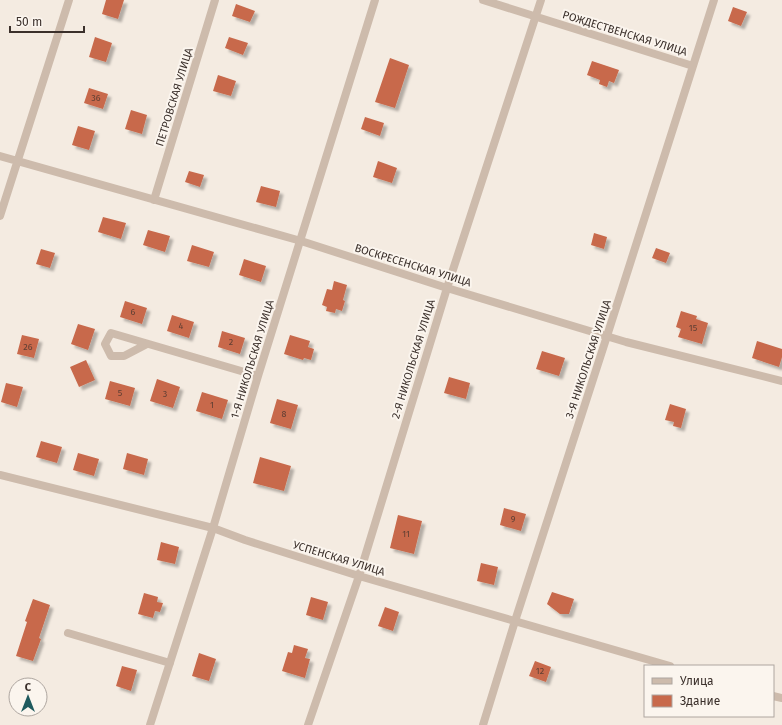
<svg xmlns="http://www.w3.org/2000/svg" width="782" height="725" font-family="'Fira Sans',sans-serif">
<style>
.building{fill:#c8694b;filter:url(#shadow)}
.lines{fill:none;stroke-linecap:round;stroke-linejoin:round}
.minor{stroke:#cdbbac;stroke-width:8}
.labels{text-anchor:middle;stroke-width:4;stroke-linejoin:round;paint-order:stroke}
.number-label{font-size:9px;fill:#5e3e33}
.street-label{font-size:11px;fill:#3b302b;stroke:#fbf5ee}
</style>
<defs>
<filter id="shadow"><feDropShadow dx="3.5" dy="3.5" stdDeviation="1" flood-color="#0004"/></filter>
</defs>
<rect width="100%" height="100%" fill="#f4ebe1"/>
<!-- building -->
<path class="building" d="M106,0H124L118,19L102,14Z
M236,4L255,11L250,22L232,16Z
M733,7L747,12L741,26L728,21Z
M95,37L112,43L106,62L89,57Z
M229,37L248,43L243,55L225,48Z
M390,58L409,65L395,108L375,102Z
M592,61L619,70L614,83L609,81L607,87L599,84L600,80L587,75Z
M218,75L236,81L231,96L213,91Z
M89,88L108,94L103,109L84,103Z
M131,110L147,115L142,134L125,129Z
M365,117L384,123L380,136L361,129Z
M78,126L95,131L89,150L72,145Z
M378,161L397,168L392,183L373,177Z
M189,171L204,175L200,187L185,182Z
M261,186L280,191L276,207L256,202Z
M103,217L126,223L121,239L98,232Z
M148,230L170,236L165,252L143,245Z
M594,233L607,237L604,249L591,245Z
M192,245L214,252L209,267L187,261Z
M656,248L670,253L666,263L652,258Z
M41,249L55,253L50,268L36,264Z
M244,259L266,266L261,282L239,275Z
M334,281L347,285L343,300L345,301L342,311L336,309L335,313L326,311L327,307L322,305L327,289L332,290Z
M125,301L147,308L142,324L120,317Z
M681,311L697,316L696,319L708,323L702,344L678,337L681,329L676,327Z
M172,315L194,322L189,338L167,331Z
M78,324L95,329L88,350L71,344Z
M222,331L245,338L240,354L218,347Z
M22,335L39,339L34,358L17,354Z
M290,335L310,341L308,347L314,349L311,360L304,358L303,360L284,354Z
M757,341L782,349V357L779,367L752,358Z
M542,351L565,358L559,376L536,369Z
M86,360L95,380L79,387L70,367Z
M449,377L470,383L466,399L444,393Z
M157,379L180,387L173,408L150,401Z
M110,381L135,388L130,406L105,399Z
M6,383L23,387L17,407L1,402Z
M202,392L228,400L222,419L196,411Z
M277,399L298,405L291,429L270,423Z
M670,404L686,409L681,428L673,426L674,422L665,420Z
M41,441L62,447L57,463L36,457Z
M78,453L99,459L94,476L73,470Z
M127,453L148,459L144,475L123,469Z
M260,457L291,466L284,491L253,483Z
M504,508L526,514L521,531L500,525Z
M398,515L422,521L414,554L390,548Z
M161,542L179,547L175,564L157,560Z
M481,563L498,567L494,585L477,581Z
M552,592L574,599L569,614H560L547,604Z
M144,593L158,597L157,602L163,603L160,612L155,611L153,618L138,614Z
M311,597L328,602L323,620L306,615Z
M33,599L50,605L39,638L41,639L33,661L16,656L27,622L25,621Z
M385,607L399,612L393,631L378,626Z
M294,645L308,649L305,658L310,659L305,678L282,671L288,652L292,653Z
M199,653L216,659L209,681L192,676Z
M535,661L551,667L546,682L529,676Z
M122,666L137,670L131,691L116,686Z"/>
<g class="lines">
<!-- minor -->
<path class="minor" d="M483,0L693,66
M0,156L301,241L447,288L626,342L782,381
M154,200L215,0
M0,216L69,0
M147,344L124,356H111L105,344L111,333L258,376
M0,475L213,528L245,540L359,576L670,666
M68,633L170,663
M773,696L782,698
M150,725L213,528L258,376L375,0
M308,725L359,576L447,288L541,0
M483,725L515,621L607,336L714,0"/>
</g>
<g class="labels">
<!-- number labels -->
<g class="number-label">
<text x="96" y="101">36</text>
<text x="133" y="315">6</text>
<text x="181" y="329">4</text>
<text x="693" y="331">15</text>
<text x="231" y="345">2</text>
<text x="28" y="350">26</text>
<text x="120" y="396">5</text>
<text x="165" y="397">3</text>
<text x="212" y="408">1</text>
<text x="284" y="417">8</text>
<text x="513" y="522">9</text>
<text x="406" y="537">11</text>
<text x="540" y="674">12</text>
</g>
<!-- street labels -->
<g class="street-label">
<text transform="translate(625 33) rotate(17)" y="4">РОЖДЕСТВЕНСКАЯ УЛИЦА</text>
<text transform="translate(174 97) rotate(-73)" y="4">ПЕТРОВСКАЯ УЛИЦА</text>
<text transform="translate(413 265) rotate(17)" y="4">ВОСКРЕСЕНСКАЯ УЛИЦА</text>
<text transform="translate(252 359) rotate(-73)" y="4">1-Я НИКОЛЬСКАЯ УЛИЦА</text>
<text transform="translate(413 359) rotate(-73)" y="4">2-Я НИКОЛЬСКАЯ УЛИЦА</text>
<text transform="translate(588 359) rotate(-72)" y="4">3-Я НИКОЛЬСКАЯ УЛИЦА</text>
<text transform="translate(339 558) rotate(17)" y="4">УСПЕНСКАЯ УЛИЦА</text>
</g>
</g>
<!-- legend -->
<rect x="644" y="665" width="130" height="52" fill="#fbf5ee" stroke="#aea6a0"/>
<rect x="652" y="678" width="20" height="6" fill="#cdbbac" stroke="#aea6a0"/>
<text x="680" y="685" font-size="12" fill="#3b302b">Улица</text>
<rect x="652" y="695" width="20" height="12" fill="#c8694b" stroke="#aea6a0"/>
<text x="680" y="705" font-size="12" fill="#3b302b">Здание</text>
<!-- north arrow -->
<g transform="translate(28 697)"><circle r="19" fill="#fbf5ee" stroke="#aea6a0"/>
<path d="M0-3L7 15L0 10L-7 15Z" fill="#1f5a5e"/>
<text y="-6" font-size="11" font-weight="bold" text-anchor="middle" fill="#3b302b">С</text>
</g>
<!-- scale -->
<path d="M10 26v6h74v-6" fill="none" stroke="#3b302b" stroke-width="2"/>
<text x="16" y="26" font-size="12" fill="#3b302b" stroke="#fbf5ee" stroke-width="3" paint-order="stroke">50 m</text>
</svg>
